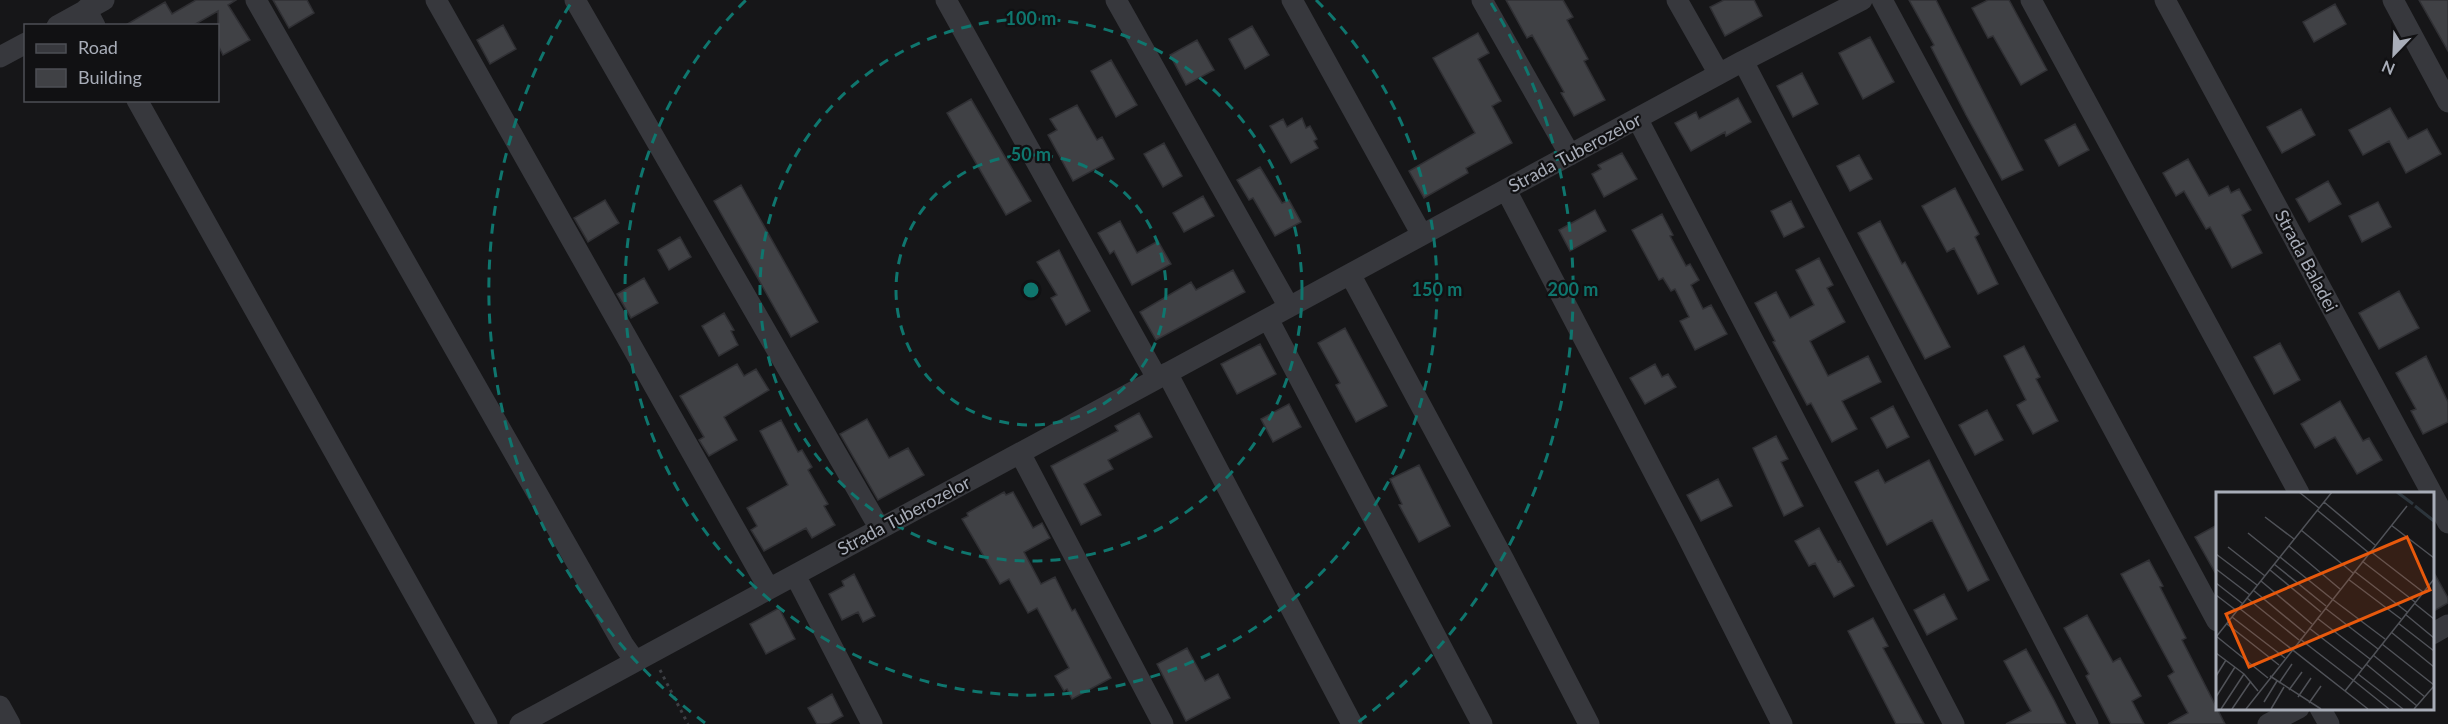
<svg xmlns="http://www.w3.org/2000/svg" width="2448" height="724" font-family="Lato,sans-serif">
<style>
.building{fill:#404145;stroke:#303034;stroke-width:1.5}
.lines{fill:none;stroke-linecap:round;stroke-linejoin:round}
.path{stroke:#3d3f44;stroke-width:3;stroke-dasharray:3 4.5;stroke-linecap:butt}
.street{stroke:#37383d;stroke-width:21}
.ring{fill:none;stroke:#0f766e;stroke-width:3;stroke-dasharray:10 8}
.labels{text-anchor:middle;stroke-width:4.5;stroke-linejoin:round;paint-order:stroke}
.street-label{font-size:18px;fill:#a8adb8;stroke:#111113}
.inset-river{fill:none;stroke:#2c353c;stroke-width:3}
.inset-road{fill:none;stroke:#505258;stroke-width:1.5}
.view{fill:#e8590c;fill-opacity:0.15;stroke:#e8590c;stroke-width:3}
.inset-edge{fill:none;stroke:#a8adb8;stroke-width:3}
.centre{fill:#0f766e;stroke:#111113;stroke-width:3}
.ring-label{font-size:18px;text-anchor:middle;font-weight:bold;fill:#0f766e;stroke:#111113;stroke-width:4.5;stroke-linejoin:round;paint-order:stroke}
</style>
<rect width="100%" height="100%" fill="#161618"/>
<!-- building -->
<path class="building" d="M196,0H236L228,5L250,40L223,55L218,45V11L192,26H124L165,2L172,14Z
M273,0H307L314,13L289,28Z
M1506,0H1563L1573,17L1567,20L1588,59L1584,61L1605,100L1574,116L1561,93L1564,92L1532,35L1527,38Z
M1724,0H1754L1762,16L1725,36L1710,7Z
M1909,0H1936L2023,170L2002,180L1966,115L1931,47L1934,45Z
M1988,0H2009L2047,70L2021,85L1993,36L1988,38L1972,8Z
M2419,0H2448V51Z
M2335,4L2346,24L2314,42L2303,22Z
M503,25L516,49L490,64L477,40Z
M1252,26L1269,55L1245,69L1229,39Z
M1478,33L1489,53L1478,59L1501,101L1492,106L1512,143L1466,168L1468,173L1424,198L1409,171L1475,133L1433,58Z
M1870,37L1894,82L1863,99L1839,53Z
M1197,40L1214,70L1186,85L1170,55Z
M1111,60L1137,105L1116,117L1091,71Z
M1802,73L1818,104L1793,117L1777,86Z
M1738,98L1751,122L1726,136L1725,132L1691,151L1675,123L1696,112L1699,119Z
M971,99L1031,201L1006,215L947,113Z
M1077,105L1097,140L1102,137L1114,159L1073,181L1048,135L1057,130L1050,119Z
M2390,108L2408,139L2427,129L2441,154L2406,173L2389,141L2363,155L2349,130Z
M2301,109L2315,135L2282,153L2267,127Z
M1302,118L1306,128L1310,126L1317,139L1314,141L1318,148L1291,163L1270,126L1283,119L1287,127Z
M2075,124L2089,150L2059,166L2045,140Z
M1164,143L1182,176L1163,187L1144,154Z
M1622,153L1637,179L1604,197L1592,174L1601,169L1598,165Z
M1859,155L1872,179L1850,191L1837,166Z
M2188,159L2209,196L2228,186L2231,193L2239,189L2251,210L2242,215L2262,253L2232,268L2210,227L2206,229L2184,191L2176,196L2163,173Z
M1260,167L1282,203L1289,200L1301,222L1275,236L1253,198L1249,200L1237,180Z
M2328,181L2341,204L2309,222L2296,199Z
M741,185L818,322L791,337L714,201Z
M1955,188L1979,234L1975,237L1998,284L1978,294L1954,248L1947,252L1922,206Z
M1203,196L1214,216L1184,232L1173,213Z
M605,200L619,223L588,242L574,218Z
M1791,201L1804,227L1784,237L1771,211Z
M2378,202L2391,227L2362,242L2349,216Z
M1595,210L1606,231L1570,251L1559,230Z
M1662,214L1673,235L1670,236L1686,266L1690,264L1699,280L1691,285L1703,309L1711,305L1727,334L1695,350L1680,321L1689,317L1675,289L1671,291L1663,278L1659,280L1632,230Z
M1120,221L1137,253L1158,241L1171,264L1132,285L1114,251L1110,254L1098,233Z
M1880,221L1902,264L1905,262L1950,347L1925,359L1858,233Z
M680,237L691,257L669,270L658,250Z
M1059,250L1090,311L1066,325L1051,298L1057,295L1037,262Z
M1819,258L1833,285L1827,288L1845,322L1810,341L1828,376L1868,356L1881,382L1842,401L1857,429L1832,442L1811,403L1807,405L1773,342L1775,341L1755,303L1776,292L1790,318L1814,305L1796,270Z
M1233,270L1245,292L1156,340L1140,312L1191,282L1196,290Z
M644,278L658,303L631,318L617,294Z
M2399,291L2419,328L2379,349L2359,313Z
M724,313L734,330L731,331L738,345L719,356L702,326Z
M1345,328L1387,406L1356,422L1336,385L1340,383L1318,343Z
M2280,343L2300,380L2274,394L2254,357Z
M1260,344L1276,374L1237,394L1221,364Z
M2024,346L2040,377L2036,379L2058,421L2033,434L2017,405L2026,400L2004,356Z
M2426,356L2448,402V422L2423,434L2411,411L2416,409L2396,373Z
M737,364L744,376L756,369L769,390L724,417L737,440L709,456L699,440L704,437L680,396Z
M1655,364L1662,377L1668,374L1676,387L1645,404L1630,378Z
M2340,401L2363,441L2369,438L2382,460L2357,474L2335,437L2315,448L2301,424Z
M1289,404L1301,427L1273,442L1261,419Z
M1893,406L1909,437L1887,448L1871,418Z
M1987,410L2003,440L1975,455L1959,425Z
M1139,413L1152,437L1108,460L1113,469L1084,484L1101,515L1081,525L1051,466L1118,431L1115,426Z
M867,419L889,458L908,448L924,475L878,500L840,434Z
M781,420L798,452L802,450L812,467L808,470L828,504L824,506L835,525L812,538L806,528L764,551L751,530L757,526L747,508L788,485L760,431Z
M1776,436L1788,459L1781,462L1803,506L1784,516L1753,448Z
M1929,460L1989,580L1968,591L1932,520L1887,545L1855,482L1878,470L1885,483Z
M1419,465L1450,526L1419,542L1399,505L1402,504L1390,479Z
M1718,479L1732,506L1701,521L1687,495Z
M1004,492L1006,495L1013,492L1033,528L1042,523L1050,538L1024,552L1041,584L1055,577L1072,611L1075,609L1111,678L1072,699L1067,689L1064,691L1055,676L1069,668L1037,608L1028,613L1009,579L1000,584L962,519L968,516L967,513Z
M2217,525V576L2195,537Z
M1819,528L1838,562L1840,561L1854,586L1834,597L1815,563L1809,566L1795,541Z
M2149,560L2163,586L2160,587L2186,638L2182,640L2225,724H2168L2188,713L2168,676L2174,672L2121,574Z
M2432,569L2448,598V603L2432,612Z
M854,574L875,616L863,622L858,612L842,620L829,594L844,586L842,581Z
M1944,594L1957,619L1927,635L1914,610Z
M779,608L795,639L766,654L750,624Z
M2087,615L2113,662L2120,658L2141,696L2132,701L2144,724H2111L2086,676L2089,674L2064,628Z
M1873,618L1888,646L1883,648L1924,724H1896L1848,631Z
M1187,648L1205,681L1218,674L1230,698L1186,721L1157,664Z
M2026,649L2054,700L2066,724H2006L2031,711L2004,661Z
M832,694L843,716L829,724H817L808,708Z"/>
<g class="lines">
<!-- path -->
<path class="path" d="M660,670L688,724"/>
<!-- street -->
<path class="street" d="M256,0L623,644L635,661
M436,0L769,589
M575,0L880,529
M946,0L1157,378
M1116,0L1289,307
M1292,0L1422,235
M1482,0L1570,155
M1677,0L1719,74
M1882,0L2217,621
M2031,0L2299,493
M2165,0L2448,523
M2393,0L2448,102
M86,9L95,26
M57,26L104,0
M0,57L26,43
M1743,61L2088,724
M137,100L487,724
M1638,120L1954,724
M1506,190L1685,532L1782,724
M1350,274L1504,560L1589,724
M1268,319L1482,724
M1167,373L1352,724
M1020,453L1163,724
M795,575L872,724
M2432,634L2448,625
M0,706L10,724
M2320,708L2329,724
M520,724L1743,61L1862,0
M2268,724L2299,708"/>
</g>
<!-- distance rings -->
<g class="ring">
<circle cx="1031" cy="290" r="135"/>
<circle cx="1031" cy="290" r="271"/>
<path d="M1316 0A406 406 0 1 1 746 0"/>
<path d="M705 723A542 542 0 0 1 571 3M1491 3A542 542 0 0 1 1357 723"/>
</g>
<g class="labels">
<!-- street labels -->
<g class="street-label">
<text transform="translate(1575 153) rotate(-28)" y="6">Strada Tuberozelor</text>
<text transform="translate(2306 261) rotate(62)" y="6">Strada Baladei</text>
<text transform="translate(904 516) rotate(-28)" y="6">Strada Tuberozelor</text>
</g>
</g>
<!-- overview -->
<g transform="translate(2216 492)">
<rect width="218" height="218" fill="#161618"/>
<path class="inset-river" d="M181,0L197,12M199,14L218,29"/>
<path class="inset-road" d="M83,0L103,16M108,10L159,53M101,18L153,61M49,25L78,47M175,33L218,66M85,38L137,81M32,41L63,66M73,54L124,97M12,55L49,84M154,59L207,100M0,62L41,93M64,65L116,107M146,69L199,110M58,72L110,114M0,77L34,103M54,78L105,120M138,79L191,120M132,87L185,127M45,89L96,132M0,91L27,112M37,98L89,141M0,103L21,119M31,106L83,148M116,107L169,147M198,111L218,127M23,116L152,217M109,116L162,157M189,122L218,146M16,125L69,166M101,126L154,167M182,131L218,159M11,132L63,173M93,136L146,177M175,140L218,175M0,144L52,186M0,145L116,0M84,147L137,188M166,152L218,193M0,161L28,182L42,199M157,163L209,205M150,172L201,214M142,182L187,217M0,184L10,168M54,184L105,217M137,188L173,217M63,191L76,172M73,198L86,180M129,199L218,87M0,205L19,175M82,205L95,186M48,210L61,189M93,211L105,194M5,217L28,182M16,217L35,189M30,217L191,14M55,217L68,195M198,217L218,194"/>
<path class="view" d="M191,45L214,98L33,175L10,122Z"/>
<rect width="218" height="218" class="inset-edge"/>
</g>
<circle cx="1031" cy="290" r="9" class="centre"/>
<g class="ring-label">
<text x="1031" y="25">100 m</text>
<text x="1031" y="161">50 m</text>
<text x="1437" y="296">150 m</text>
<text x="1573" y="296">200 m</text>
</g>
<!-- legend -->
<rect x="24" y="24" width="195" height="78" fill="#111113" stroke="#4d4f55" stroke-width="1.5"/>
<rect x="36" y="44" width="30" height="9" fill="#37383d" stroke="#4d4f55" stroke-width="1.5"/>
<text x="78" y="54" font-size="18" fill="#a8adb8">Road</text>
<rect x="36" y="69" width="30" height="18" fill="#404145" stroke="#4d4f55" stroke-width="1.5"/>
<text x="78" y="84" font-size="18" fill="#a8adb8">Building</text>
<!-- north arrow -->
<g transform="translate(2394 54) rotate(203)" stroke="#111113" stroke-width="4.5" paint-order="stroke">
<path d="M0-4.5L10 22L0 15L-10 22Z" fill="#a8adb8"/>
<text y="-9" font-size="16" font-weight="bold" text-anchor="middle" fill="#a8adb8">N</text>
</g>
</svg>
